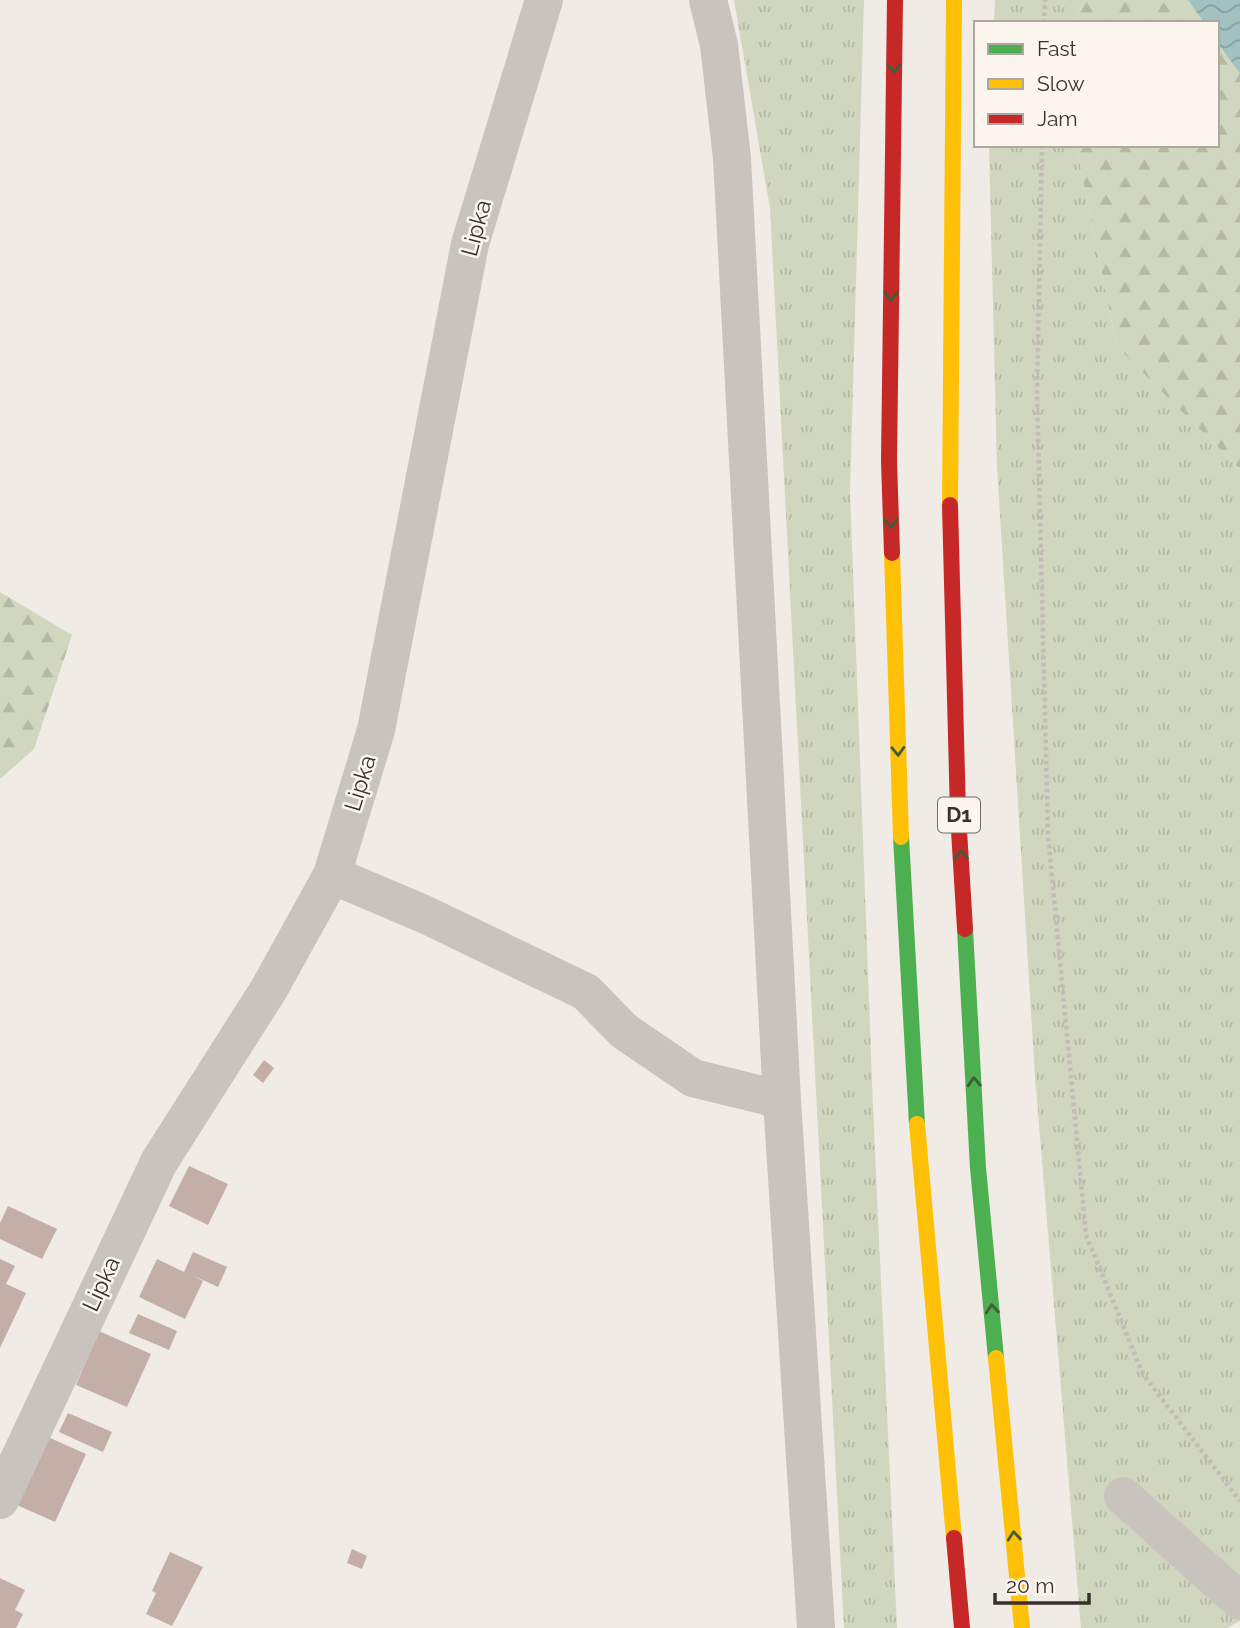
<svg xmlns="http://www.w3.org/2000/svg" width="1240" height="1628" font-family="Raleway,sans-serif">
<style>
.grass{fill:url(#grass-tufts)}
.forest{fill:url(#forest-firs)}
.water{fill:url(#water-waves)}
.building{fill:#c3afa7}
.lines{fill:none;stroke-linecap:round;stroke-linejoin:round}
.path{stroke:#c2bbb6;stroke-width:4.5;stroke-dasharray:3.5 3.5;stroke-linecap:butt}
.street{stroke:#c9c3be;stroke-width:38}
.fast{stroke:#4caf50;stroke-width:16}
.slow{stroke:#ffc107;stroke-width:16}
.jam{stroke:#c62828;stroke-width:16}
.oneway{stroke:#415c38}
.labels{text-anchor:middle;stroke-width:5;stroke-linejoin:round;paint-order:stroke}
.shield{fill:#fbf5ee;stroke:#756b66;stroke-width:2}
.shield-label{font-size:21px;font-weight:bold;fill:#3b302b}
.street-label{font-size:23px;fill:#3b302b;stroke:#fbf5ee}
</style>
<defs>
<pattern id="grass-tufts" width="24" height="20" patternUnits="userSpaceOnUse" patternTransform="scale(1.75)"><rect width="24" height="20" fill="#d1d6bf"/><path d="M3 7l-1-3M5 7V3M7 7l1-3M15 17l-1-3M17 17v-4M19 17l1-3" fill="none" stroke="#b4b8a4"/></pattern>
<pattern id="forest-firs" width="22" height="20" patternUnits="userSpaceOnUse" patternTransform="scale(1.75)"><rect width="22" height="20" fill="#d1d6bf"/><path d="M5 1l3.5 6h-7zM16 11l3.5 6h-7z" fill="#b4b8a4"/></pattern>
<pattern id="water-waves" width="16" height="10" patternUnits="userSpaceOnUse" patternTransform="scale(1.75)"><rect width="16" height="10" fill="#a1c2c1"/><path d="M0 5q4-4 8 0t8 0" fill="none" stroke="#849e9d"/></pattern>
</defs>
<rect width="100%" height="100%" fill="#f0ebe5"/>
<!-- grass -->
<path class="grass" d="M734,0H864L850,493L873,1108L897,1628H844L770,208Z
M995,0H1083L1076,23H994Z
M989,145H1076L1117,347L1240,469V1621L1227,1628H1081L1035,1076L997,466Z"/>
<!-- forest -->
<path class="forest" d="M1083,0H1188L1204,23H1076Z
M1217,42L1240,74V469L1117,347L1076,145H1217Z
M0,592L72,635L34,749L0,779Z"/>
<!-- water -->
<path class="water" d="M1188,0H1240V74L1217,42V23H1204Z"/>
<!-- building -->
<path class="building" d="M264,1060L274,1068L263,1083L253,1075Z
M189,1166L228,1184L208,1225L169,1206Z
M8,1206L57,1229L42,1259L0,1239V1223Z
M193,1252L227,1267L218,1287L194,1276L203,1281L185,1319L139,1297L157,1259L184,1272Z
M0,1259L15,1266L6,1284L26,1293L0,1348Z
M138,1314L177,1331L169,1350L129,1333Z
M99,1331L151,1354L127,1407L76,1385Z
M68,1413L112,1432L103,1452L59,1432Z
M48,1437L86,1454L55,1522L17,1505Z
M352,1549L367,1556L362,1569L347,1563Z
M170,1552L203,1567L172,1626L146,1614L156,1593L152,1591Z
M0,1578L25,1590L15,1610L23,1614L16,1628H0Z"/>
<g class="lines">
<!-- path -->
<path class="path" d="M1044,23L1045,0
M1042,145L1037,392L1048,835L1086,1235L1143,1374L1240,1501"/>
<!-- street -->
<path class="street" d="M708,0L719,45L732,158L782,1100L816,1628
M332,875L426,915L586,992L624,1031L693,1078L782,1100
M1123,1496L1240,1601
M0,1500L159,1162L269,989L332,875L376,730L470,244L544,0"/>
<!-- fast -->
<path class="fast" d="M901,837L917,1124
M965,929L978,1168L996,1358"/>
<!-- slow -->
<path class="slow" d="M950,505L954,0
M892,553L901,837
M917,1124L954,1538
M996,1358L1022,1628"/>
<!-- jam -->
<path class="jam" d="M950,505L958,814L965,929
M892,553L889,461L895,0
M954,1538L962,1628"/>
</g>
<!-- one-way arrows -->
<defs><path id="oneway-chevron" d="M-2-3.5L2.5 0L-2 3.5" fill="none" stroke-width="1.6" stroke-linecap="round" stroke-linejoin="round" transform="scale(1.75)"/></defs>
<g class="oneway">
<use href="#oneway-chevron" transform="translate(894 68) rotate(91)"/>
<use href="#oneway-chevron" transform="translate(891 296) rotate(91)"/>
<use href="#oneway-chevron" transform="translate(891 523) rotate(88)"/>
<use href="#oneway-chevron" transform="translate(898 751) rotate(88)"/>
<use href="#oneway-chevron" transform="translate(961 855) rotate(-93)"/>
<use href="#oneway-chevron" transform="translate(974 1082) rotate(-93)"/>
<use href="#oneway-chevron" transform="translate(992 1309) rotate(-95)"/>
<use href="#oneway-chevron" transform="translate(1014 1536) rotate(-95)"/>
</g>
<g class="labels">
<!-- shield labels -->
<rect class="shield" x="938" y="797.5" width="42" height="35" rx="5"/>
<g class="shield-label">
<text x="959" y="822">D1</text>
</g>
<!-- street labels -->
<g class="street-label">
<text transform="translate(476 228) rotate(-75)" y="8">Lipka</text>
<text transform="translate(360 783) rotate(-73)" y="8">Lipka</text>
<text transform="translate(101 1284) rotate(-65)" y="8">Lipka</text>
</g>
</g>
<!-- legend -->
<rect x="974" y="21" width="245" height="126" fill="#fbf5ee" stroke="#aea6a0" stroke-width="2"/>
<rect x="988" y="44" width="35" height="10" fill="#4caf50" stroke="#aea6a0" stroke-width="2"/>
<text x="1037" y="56" font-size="21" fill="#3b302b">Fast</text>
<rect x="988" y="79" width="35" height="10" fill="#ffc107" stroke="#aea6a0" stroke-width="2"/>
<text x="1037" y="91" font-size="21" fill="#3b302b">Slow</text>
<rect x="988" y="114" width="35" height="10" fill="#c62828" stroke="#aea6a0" stroke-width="2"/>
<text x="1037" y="126" font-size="21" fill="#3b302b">Jam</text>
<!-- scale -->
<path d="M995 1593v10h94v-10" fill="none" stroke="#3b302b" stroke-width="3.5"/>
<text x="1006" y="1593" font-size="21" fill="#3b302b" stroke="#fbf5ee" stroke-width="5" paint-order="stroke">20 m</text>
</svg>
